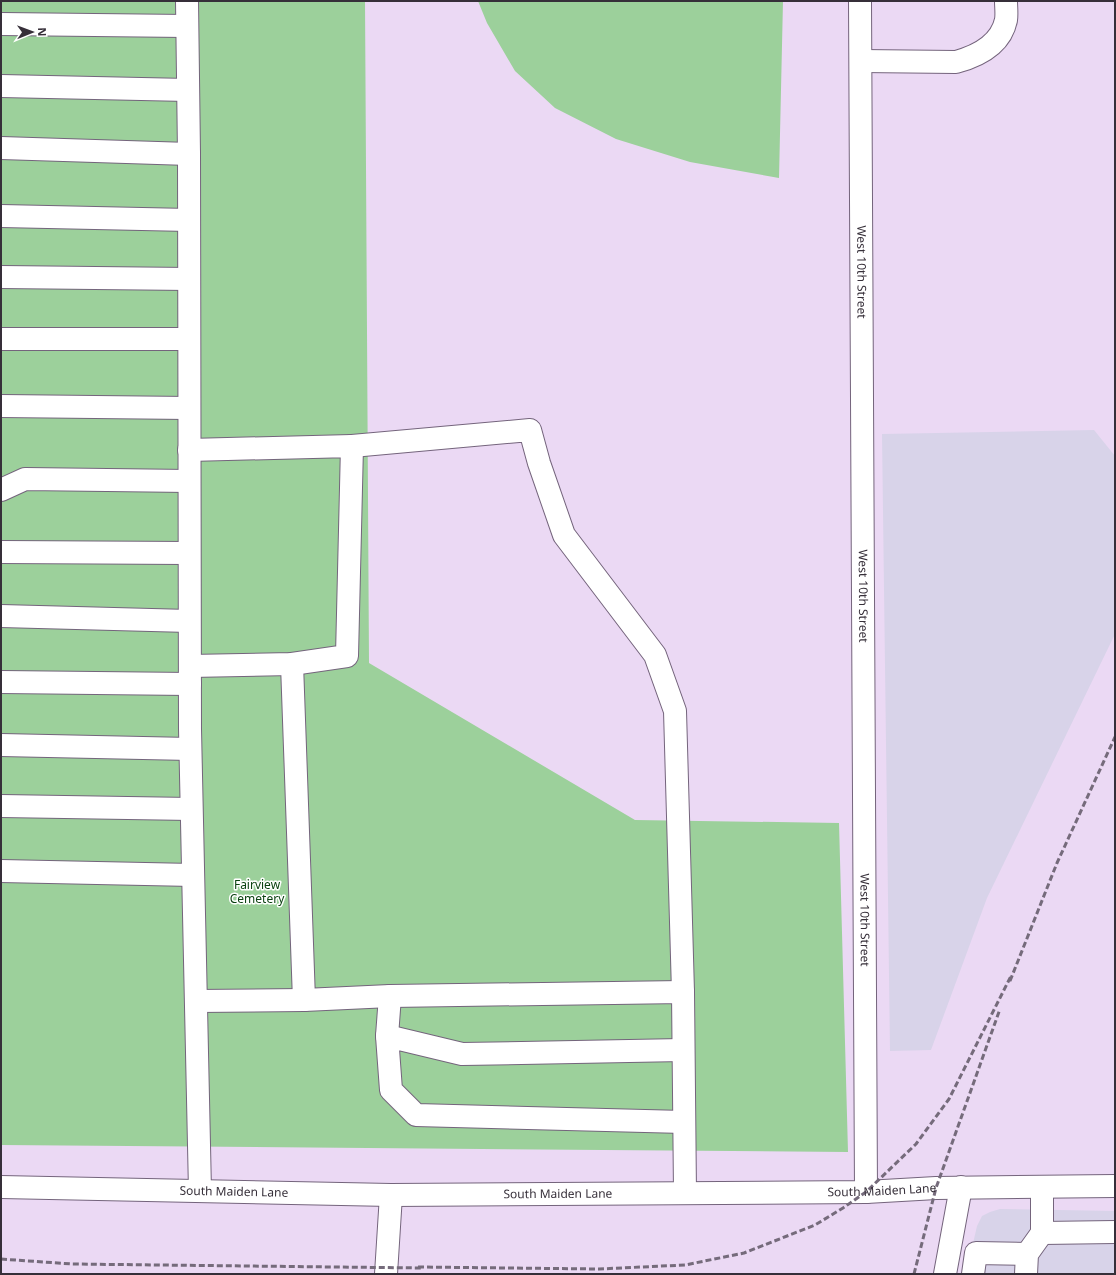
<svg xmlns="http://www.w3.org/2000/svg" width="1116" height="1275" font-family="'Noto Sans',sans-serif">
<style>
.commercial{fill:#d8d3e9}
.green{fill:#9cd09b}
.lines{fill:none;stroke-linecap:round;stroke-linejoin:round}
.minor-casing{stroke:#74647c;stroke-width:24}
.major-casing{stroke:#74647c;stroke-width:24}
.minor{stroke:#fff;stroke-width:22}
.major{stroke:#fff;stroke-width:22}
.rail{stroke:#756b7b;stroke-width:3;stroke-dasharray:6 3;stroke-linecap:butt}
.labels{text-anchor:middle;stroke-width:3;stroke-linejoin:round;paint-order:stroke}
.street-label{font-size:12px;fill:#362f39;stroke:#fff}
.park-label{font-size:12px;fill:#0a4210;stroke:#fff}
</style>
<rect width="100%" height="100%" fill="#ebd9f4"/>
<!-- commercial -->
<path class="commercial" d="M1094,430L1115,456V634L987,898L931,1050L890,1051L882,434Z
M1000,1209L1115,1211V1274H966L977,1226L982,1216L990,1212Z"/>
<!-- green -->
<path class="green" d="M1,1H365L369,663L635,820L839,823L848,1152L1,1145Z
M478,1H783L779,178L690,162L616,139L555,108L515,71L487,23Z"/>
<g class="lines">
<defs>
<g id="minor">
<path d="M187,1L189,154L190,729L200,1191"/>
<path id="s1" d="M860,1L866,1192"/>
<path d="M1,24L187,26"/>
<path d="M861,61L956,62C978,56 1001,44 1006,20C1007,14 1006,7 1006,1"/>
<path d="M1,86L188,90"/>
<path d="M1,148L189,154"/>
<path d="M1,216L189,220"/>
<path d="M1,277L189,279"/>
<path d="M1,339H189"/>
<path d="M1,406L189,408"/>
<path d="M352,446L530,430L539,463L564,535L655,655L675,711L683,992"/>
<path d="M189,450L352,446L347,656L292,664L190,666"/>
<path d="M1,490L25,479L189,481"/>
<path d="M1,552L189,553"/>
<path d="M1,616L189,621"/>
<path d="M292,664L304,1000L390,996L683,992L685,1193"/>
<path d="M1,682L190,684"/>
<path d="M1,745L190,749"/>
<path d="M1,806L191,809"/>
<path d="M1,871L193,875"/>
<path d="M196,1001L304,1000"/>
<path d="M387,1036L390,996"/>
<path d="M683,1050L462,1054L387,1036L391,1090L416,1115L684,1122"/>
<path d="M1042,1233L1115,1232"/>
<path d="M386,1274L391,1195"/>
<path d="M945,1274L961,1187"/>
<path d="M973,1274L976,1253L1027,1254"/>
<path d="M1026,1274L1027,1254L1042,1233V1187"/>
</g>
<g id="major">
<path id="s2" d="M1,1187L391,1195L866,1192L936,1188L1115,1186"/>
</g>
</defs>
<!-- minor casing -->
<use href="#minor" class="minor-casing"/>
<!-- major casing -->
<use href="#major" class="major-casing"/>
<!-- minor -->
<use href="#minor" class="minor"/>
<!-- major -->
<use href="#major" class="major"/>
<!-- rail -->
<path class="rail" d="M1010,981L1057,863L1115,737
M1,1259L72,1264L423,1268
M418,1267L599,1269L685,1265L744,1253L815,1225L843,1208L866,1192L916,1144L949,1099L1011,976
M914,1274L936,1188L1000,1009"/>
</g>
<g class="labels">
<!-- street labels -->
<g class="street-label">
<text dy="4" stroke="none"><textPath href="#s1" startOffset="271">West 10th Street</textPath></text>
<text dy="4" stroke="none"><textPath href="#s1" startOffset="595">West 10th Street</textPath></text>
<text dy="4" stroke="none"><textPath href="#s1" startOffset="919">West 10th Street</textPath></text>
<text dy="4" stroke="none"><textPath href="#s2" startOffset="881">South Maiden Lane</textPath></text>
<text dy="4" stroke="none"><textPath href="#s2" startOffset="233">South Maiden Lane</textPath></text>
<text dy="4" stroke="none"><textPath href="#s2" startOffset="557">South Maiden Lane</textPath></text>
</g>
<!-- park labels -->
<g class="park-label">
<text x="257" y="889">Fairview<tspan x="257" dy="14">Cemetery</tspan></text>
</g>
</g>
<!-- border -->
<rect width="1116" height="1275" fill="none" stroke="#362f39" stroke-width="4"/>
<!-- north arrow -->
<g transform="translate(32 32) rotate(89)" stroke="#ffffff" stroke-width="3" paint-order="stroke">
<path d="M0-3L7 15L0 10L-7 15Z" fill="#362f39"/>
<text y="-6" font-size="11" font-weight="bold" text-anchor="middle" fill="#362f39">N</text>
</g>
</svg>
